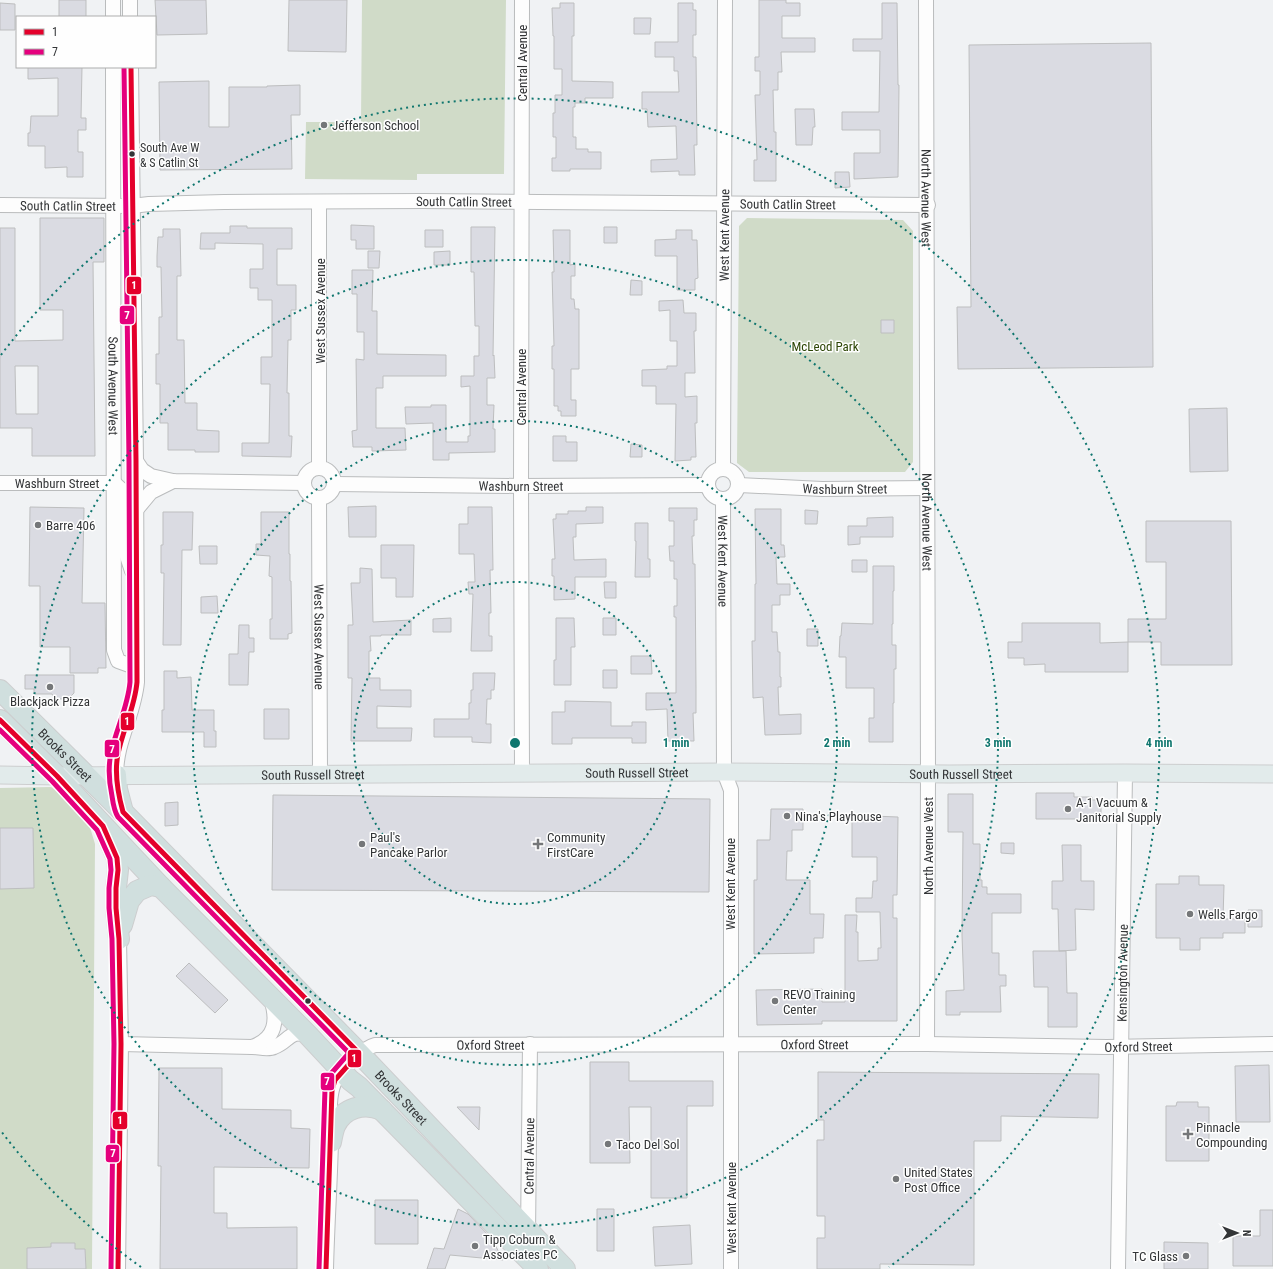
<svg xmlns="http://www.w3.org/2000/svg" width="1273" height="1269" font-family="'Roboto Condensed',sans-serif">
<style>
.green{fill:#d0dbc8}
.building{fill:#dadbe2;stroke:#bdbebf;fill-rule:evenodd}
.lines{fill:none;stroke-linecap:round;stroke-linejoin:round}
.minor-casing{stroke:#babcbd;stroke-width:16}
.major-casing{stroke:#cdcecf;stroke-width:19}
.highway-casing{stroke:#cdcecf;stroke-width:22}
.minor{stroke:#fdfdfd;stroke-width:14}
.major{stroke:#e2ebeb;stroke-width:17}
.highway{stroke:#d0dfde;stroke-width:20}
.bus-1-casing{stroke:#fefefe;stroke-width:8}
.bus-2-casing{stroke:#fefefe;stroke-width:8}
.bus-1{stroke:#e4002b;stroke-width:5}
.bus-2{stroke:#e5007d;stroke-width:5}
.ring{fill:none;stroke:#0f766e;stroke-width:2;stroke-dasharray:2 4}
.poi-dot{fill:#757779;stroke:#fefefe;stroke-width:1.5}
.bus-dot{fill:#333537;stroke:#fefefe;stroke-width:1.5}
.labels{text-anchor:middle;stroke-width:3;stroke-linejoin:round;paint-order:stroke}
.bus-label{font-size:12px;fill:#333537;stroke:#fefefe;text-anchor:start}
.street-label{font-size:13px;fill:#333537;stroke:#fefefe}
.poi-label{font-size:13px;fill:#333537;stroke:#fefefe;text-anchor:start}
.park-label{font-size:13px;fill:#2d4606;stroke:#fefefe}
.centre{fill:#0f766e;stroke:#fefefe;stroke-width:2}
.ring-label{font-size:12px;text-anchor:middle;font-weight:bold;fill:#0f766e;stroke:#fefefe;stroke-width:3;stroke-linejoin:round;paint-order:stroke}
.line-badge{stroke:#fefefe;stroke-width:1.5}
.badge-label{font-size:11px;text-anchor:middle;font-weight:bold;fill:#fff}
</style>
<rect width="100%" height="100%" fill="#f0f2f4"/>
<!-- green -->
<path class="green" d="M362,0H506L504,174H417V180L305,179L306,122H361Z
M747,218L903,220L913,231V462L905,472H749L737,463L739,226Z
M51,787L64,795L89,824L95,844L92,1269H0V788Z"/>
<!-- building -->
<path class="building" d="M59,0H86V17H59Z
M155,0H206L207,34L157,35Z
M289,0H347L346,52L288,51Z
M759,0H786V3H800V16H782V38H815V52H781L782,72H778V90H773L774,132H776V181H754V160H757L755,95H760V71H755V57H759Z
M0,3L15,4V30H0Z
M560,3H574V36H572V81L613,82V98H585V103H575V107H573V137H576V149H588V152H601V169H570V171H552V158H556V137H553V113H555V95H562V69H554V36H553L552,8H560Z
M678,3H693V10H696V35H693V57H696L697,145H694L695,175H679V171L651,172V160L677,159L676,126L648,127L647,109H642V92H679L678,71H674V57H655V42H678Z
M882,3H897L898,85H899L898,177L854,179V153H880V130H842V112H879L880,51H853V39H882Z
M634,18H651L650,34H634Z
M1151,43L1153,367L958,369L957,307H971L969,45Z
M28,67H82L81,118H86V130H78V152H83V177H67V167L45,168V146H28V133H30L31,116H58V78L28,79Z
M209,81V127H229V87H267V86L300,85V115H291L292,169L160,170L159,82Z
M795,109H814L815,127H813L812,145H796Z
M835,172H849L850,187L835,188Z
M40,218H104V262H93L95,456H32V428H0V228H15V341L63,340V310H40ZM15,366H38V414H16Z
M351,225L374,226V249H356V240H351Z
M230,226H247V228H292V249H277V285H296V310H291V340H288L287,393H289V436H292L291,457L242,456V443H269L270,384H261V357H272V300H258V288H250V269H263V244L215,243V249H200L201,233H230Z
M471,227H495L493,356L494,355L495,378H487V405H494L493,429H495V452L449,453V460H433V423L406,424L405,407H431V405H446V442H468V436H470V386L461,387V376H474V356H479V326H475L474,272H471Z
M604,227H617V243H604Z
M163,229H180L181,276H177V340H184L185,403H197V430L219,431V452H195V450H168V423H160V384H156V354H159V317H162L161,267H157V256L158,237H163Z
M425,230H443V247H425Z
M553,230H570V265L575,264V276H571V299H574L575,309H579V369H571V400H576V416H561V411H558V406H554V369H552V346H554L552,272H554Z
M676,230H692V240H697L698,278L695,279V290H677V256H655V240L676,239Z
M368,251H380L379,268H368Z
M450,251V265H434V252Z
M352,270H373L372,311H377V354L446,355V376H383V388H376V428H405L406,450L372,451V447H353L352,431L357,430L356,359L364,360V332H357V294H352Z
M631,280L642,281V295H630Z
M683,300L684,313H696V331H694L695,373H685V397L697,396V423H695L696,457H691V460L675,461L676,404H656V386H642V370L667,369V366H677V341H670V310L659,311V301Z
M881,320H894V333H881Z
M1227,408L1228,471L1190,472L1189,409Z
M553,436H566V442H577V461H553Z
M631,444L642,445V457H630Z
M376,506V537H349L348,507Z
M30,507L84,508L82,603H105L106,668H98V673H70V647H40V586H29Z
M468,507H492L493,570H490L491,613H489V636H492V651H471L473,594H469L468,582H475L474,554H459V524H468Z
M586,507H603V523L576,524V537H573L574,560L606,559V577H575V599L554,600V576H552V559H555L553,519H556V514H568V511H586Z
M669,508H697V520H694V536H692L693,564H695L696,688V713H693L694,741H668L667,709L646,710V693H676V617H674V606H677V579H674V561H670L669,546H674V521H669Z
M755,509H781V545H784L785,557H776L777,584H790V595H780V605H772V632H777L778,652H780V677H781V687H778L779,715L801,714V734L765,735L763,697L753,698L752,641H755V584H756Z
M805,510L818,511L817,524H805Z
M163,512H193L192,550H182L181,645H163L164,573H161V545H163Z
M261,512H289V554H290V581H291L292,633L288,634V639H270V619H272V577L269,576L270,556L256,555V544H261Z
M893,517V537H860V544L848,545V526H867V518Z
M1146,521H1231L1232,665H1161V642H1128V619H1166V562H1146Z
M635,523H648V559H650V577H635L636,541H635Z
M381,545H414L413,597H396V578H381Z
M199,546H217V564H200Z
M852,560H867V572H852Z
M873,566H894V591H893V624H892V645H896V669H894V703H893V742H869V718H874V688H846V657H839L840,636H841L842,623L873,624Z
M360,568L372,569L373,622L411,620V635H381V636H370L371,651H369V678H380V690H411V707L377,706V728H412L411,741H351L352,678H348V625H353L351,583H360Z
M604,582H616V598H605Z
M217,596L218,613H201V597Z
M451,618V632H433V619Z
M556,618H574L575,647H571V685H554V660H556Z
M603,618H616V635H603Z
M1022,623H1100V643L1128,642V672H1045V664L1024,665V658H1008V642H1022Z
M239,625H249V638H254V652H249L248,685H229V654H238Z
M807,629H818V646H807Z
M631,656H651L652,674H631Z
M603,670H617V688H603Z
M164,671H177V678L191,677L192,710H214V731H216V747H204V732H162V710H164Z
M473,673H495L494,690H491V699H487L486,724H491V743L472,742V737H434V719H469V703H471V690H473Z
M25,675H74V693L68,699H55L52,694H34V689H25Z
M565,701L611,702V726H632V722H646V743H632V738H572V744H552V712H565Z
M264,709H289V739H264Z
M1036,793H1074V797H1092V800H1101V819H1036Z
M948,794H973V844H980V880H982V887H987V894H1021V913H992V953H999V975H1006V986H1000L1001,1012H960V1015H946V991L964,990L962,935L963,832H948Z
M273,795L710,799L709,892L272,890Z
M178,802V825L165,826V803Z
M771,809H803V830H792V851H787L786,880H810V914H824L823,938H814V953L754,954V880H757V840H770Z
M872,816L898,817L897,895H893V918H897V1021H822V1024L757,1025L756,990L822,989V1002H845V915H857L856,932H858V961L878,960V948H881L880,912H856V898H872L873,881H877V857H852V820H872Z
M0,828H33L34,888L0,889Z
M1001,843H1014V854L1001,853Z
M1062,845H1081V881H1094V910L1075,909L1076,950L1059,951L1058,909H1052V881H1063Z
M1179,876H1199V885H1224L1223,919H1245V933H1223V938H1200V950H1180V938H1156V884H1179Z
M1248,910H1262V927H1248Z
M1033,951H1066L1067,993H1077V1027H1048V987H1034Z
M189,963L228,1000L215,1013L176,976Z
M590,1062H629V1081H713V1106H687V1198H651V1107H629L630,1163H590Z
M1269,1065L1270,1122H1236L1235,1066Z
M159,1068H222V1109L291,1110V1128L310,1129L309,1168L214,1167V1213H227V1228L297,1227V1269H160L161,1166H158Z
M818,1072L1099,1074L1098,1118L1001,1116V1141H974V1265L880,1264V1269H817V1238H825V1216H817V1140H824V1120H818Z
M1177,1102H1198V1107H1209V1161H1166V1106H1176Z
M457,1107H480L479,1130Z
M375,1200H418V1244H375Z
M458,1209L468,1214L492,1239L503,1260L450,1255L445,1269H427L434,1248L444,1249Z
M597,1209H614V1251H597Z
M1260,1210H1273V1266H1233V1236H1260Z
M690,1225L692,1264L655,1266L653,1227Z
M1164,1242L1208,1243V1269H1164Z
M51,1243H75V1249H85L86,1269H27V1248L51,1247Z"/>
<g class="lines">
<defs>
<g id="minor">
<path d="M113,0V17"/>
<path d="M130,0V17"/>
<path d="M522,0L521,486L522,773"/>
<path id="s1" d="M926,0L928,774L927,1044"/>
<path id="s2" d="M113,67L114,650L118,661L129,665L136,664"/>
<path id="s3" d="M0,205L132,206L149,204L224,202L423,201L928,205"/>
<path d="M136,461L142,470L151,476L173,481L304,483"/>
<circle cx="319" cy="483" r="15"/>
<path d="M319,468V202"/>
<circle cx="723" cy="484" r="15"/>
<path id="s4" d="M723,469L725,0"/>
<path id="s5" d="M0,483H114"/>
<path d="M114,483L125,493L126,553L132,571"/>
<path id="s6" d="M334,484L521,486L708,485"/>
<path id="s7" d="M739,485L822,489L927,488"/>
<path id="s8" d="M319,499L320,775"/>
<path id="s9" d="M723,500L724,772L731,790V1269"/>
<path d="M136,510L151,492L173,481"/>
<path d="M116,775C116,741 134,715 137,682L136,461L131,67"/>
<path d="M121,1044L252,1047C259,1047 268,1050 274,1047C289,1042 289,1029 308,1035"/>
<path d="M252,1047C276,1039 278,1020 271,999"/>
<path id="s10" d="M528,1235L530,1044"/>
<path d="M118,1269L121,1044L119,939"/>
<path id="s11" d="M326,1269C327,1226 330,1184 331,1141C331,1122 327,1101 334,1083C339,1071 363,1048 375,1045L927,1044L1107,1047L1273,1044"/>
<path id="s12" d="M1118,1269L1125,773"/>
</g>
<g id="major">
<path id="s13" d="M0,775L57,776L724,772L949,774L1125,773L1273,774"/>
</g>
<g id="highway">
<path id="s14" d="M0,690L123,812L359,1053L565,1269"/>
<path d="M0,720L57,776L161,887L308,1035L350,1080L359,1087L538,1269"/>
<path d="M116,775L117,789L123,812"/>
<path d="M107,835L117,858L118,870L116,888V908L119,939"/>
<path d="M122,925L129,901L137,891L151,885L161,887"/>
<path d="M331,1142C332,1137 333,1131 335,1126C343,1108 364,1102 382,1110"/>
</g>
</defs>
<!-- minor casing -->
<use href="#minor" class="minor-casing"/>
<!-- major casing -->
<use href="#major" class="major-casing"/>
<!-- highway casing -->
<use href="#highway" class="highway-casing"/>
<!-- minor -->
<use href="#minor" class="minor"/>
<!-- major -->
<use href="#major" class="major"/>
<!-- highway -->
<use href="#highway" class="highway"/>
<defs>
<path id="bus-1" d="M131,67L136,461L137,682C135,707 123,729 118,754C114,773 118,794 123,812L359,1053L335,1080L332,1090L326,1269
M0,720L57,776L103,826L117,858L118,870L116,888V908L119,939L121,1044L118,1269"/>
<path id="bus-2" d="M124,67L129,461L130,682C128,707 116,729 111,753C108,767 109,782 112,796C113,803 114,811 118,817L349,1053L329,1076L325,1089L319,1269
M0,730L52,781L97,830L110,859L111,870L109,888V908L112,939L114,1044L111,1269"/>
</defs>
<!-- bus-1 casing -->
<use href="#bus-1" class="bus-1-casing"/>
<!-- bus-2 casing -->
<use href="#bus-2" class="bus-2-casing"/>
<!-- bus-1 -->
<use href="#bus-1" class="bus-1"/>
<!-- bus-2 -->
<use href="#bus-2" class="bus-2"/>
</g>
<!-- distance rings -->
<g class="ring">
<circle cx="515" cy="743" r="161"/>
<circle cx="515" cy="743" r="322"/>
<circle cx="515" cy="743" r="483"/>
<path d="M141 1267A644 644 0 0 1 1 1131M1 355A644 644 0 1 1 889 1267"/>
</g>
<!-- markers -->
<g class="poi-dot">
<circle cx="324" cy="125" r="4"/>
<circle cx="38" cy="525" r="4"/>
<circle cx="50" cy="687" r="4"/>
<circle cx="1068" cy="809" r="4"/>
<circle cx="787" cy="816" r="4"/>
<circle cx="362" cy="844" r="4"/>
<path d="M536 838h4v4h4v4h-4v4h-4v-4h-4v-4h4z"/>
<circle cx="1190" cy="914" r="4"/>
<circle cx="775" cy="1001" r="4"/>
<path d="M1186 1128h4v4h4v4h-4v4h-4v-4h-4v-4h4z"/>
<circle cx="608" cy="1144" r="4"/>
<circle cx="896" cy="1179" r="4"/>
<circle cx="475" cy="1246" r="4"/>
<circle cx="1186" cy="1256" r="4"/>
</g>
<g class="bus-dot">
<circle cx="132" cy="154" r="3.5"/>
<circle cx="308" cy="1001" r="3.5"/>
</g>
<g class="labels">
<!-- bus labels -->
<g class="bus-label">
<text x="140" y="152">South Ave W<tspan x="140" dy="15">&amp; S Catlin St</tspan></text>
</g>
<!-- street labels -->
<g class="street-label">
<text transform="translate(522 63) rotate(-90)" y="5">Central Avenue</text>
<text dy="5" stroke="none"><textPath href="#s1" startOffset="198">North Avenue West</textPath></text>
<text dy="5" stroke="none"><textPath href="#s3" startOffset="464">South Catlin Street</textPath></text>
<text dy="5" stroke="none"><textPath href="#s3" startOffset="788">South Catlin Street</textPath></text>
<text dy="5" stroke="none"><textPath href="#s3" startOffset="68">South Catlin Street</textPath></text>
<text dy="5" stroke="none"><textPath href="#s4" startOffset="234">West Kent Avenue</textPath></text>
<text transform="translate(320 311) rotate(-90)" y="5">West Sussex Avenue</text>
<text dy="5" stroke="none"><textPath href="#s2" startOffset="319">South Avenue West</textPath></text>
<text transform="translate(521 387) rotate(-90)" y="5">Central Avenue</text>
<text dy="5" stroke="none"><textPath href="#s5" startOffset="57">Washburn Street</textPath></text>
<text dy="5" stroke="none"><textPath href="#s6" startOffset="187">Washburn Street</textPath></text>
<text dy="5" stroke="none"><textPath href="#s7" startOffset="106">Washburn Street</textPath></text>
<text dy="5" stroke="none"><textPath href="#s1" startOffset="522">North Avenue West</textPath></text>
<text dy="5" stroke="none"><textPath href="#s9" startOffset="61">West Kent Avenue</textPath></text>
<text dy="5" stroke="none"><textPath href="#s8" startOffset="138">West Sussex Avenue</textPath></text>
<text dy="5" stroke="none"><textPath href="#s14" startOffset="92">Brooks Street</textPath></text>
<text dy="5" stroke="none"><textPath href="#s13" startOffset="637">South Russell Street</textPath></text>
<text dy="5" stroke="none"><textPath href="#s13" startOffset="961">South Russell Street</textPath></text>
<text dy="5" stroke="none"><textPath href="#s13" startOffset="313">South Russell Street</textPath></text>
<text transform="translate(928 846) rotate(-90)" y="5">North Avenue West</text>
<text transform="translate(730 884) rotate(-90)" y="5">West Kent Avenue</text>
<text dy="5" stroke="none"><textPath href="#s12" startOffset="296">Kensington Avenue</textPath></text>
<text dy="5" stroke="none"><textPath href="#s11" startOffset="359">Oxford Street</textPath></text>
<text dy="5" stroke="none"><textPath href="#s11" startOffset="683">Oxford Street</textPath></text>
<text dy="5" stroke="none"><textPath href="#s11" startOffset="1007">Oxford Street</textPath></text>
<text dy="5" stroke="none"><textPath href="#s14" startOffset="572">Brooks Street</textPath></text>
<text dy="5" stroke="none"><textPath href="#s10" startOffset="79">Central Avenue</textPath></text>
<text transform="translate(731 1208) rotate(-90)" y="5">West Kent Avenue</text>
</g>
<!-- poi labels -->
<g class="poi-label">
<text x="332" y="130">Jefferson School</text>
<text x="46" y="530">Barre 406</text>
<text x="50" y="706" text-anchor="middle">Blackjack Pizza</text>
<text x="1076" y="807">A-1 Vacuum &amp;<tspan x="1076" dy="15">Janitorial Supply</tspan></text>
<text x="795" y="821">Nina's Playhouse</text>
<text x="370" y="842">Paul's<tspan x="370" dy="15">Pancake Parlor</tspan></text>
<text x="547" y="842">Community<tspan x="547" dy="15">FirstCare</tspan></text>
<text x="1198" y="919">Wells Fargo</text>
<text x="783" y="999">REVO Training<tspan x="783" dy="15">Center</tspan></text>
<text x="1196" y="1132">Pinnacle<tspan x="1196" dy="15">Compounding</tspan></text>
<text x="616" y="1149">Taco Del Sol</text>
<text x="904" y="1177">United States<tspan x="904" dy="15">Post Office</tspan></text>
<text x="483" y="1244">Tipp Coburn &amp;<tspan x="483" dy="15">Associates PC</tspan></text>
<text x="1178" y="1261" text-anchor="end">TC Glass</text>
</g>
<!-- park labels -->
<g class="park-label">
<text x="825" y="351">McLeod Park</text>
</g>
</g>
<circle cx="515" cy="743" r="6" class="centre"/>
<g class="ring-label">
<text x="676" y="747">1 min</text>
<text x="837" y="747">2 min</text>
<text x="998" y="747">3 min</text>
<text x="1159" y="747">4 min</text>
</g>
<g class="line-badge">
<rect x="126" y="276" width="16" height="19" rx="4" fill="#e4002b"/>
<rect x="119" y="305" width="16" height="20" rx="4" fill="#e5007d"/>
<rect x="120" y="712" width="15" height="19" rx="4" fill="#e4002b"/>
<rect x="104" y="739" width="16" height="19" rx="4" fill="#e5007d"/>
<rect x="347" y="1049" width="15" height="19" rx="4" fill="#e4002b"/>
<rect x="320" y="1072" width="15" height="19" rx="4" fill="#e5007d"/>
<rect x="112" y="1111" width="16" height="19" rx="4" fill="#e4002b"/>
<rect x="105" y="1144" width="15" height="19" rx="4" fill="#e5007d"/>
</g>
<g class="badge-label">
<text x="134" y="289">1</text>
<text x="127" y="319">7</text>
<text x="127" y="725">1</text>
<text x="112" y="753">7</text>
<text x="354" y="1062">1</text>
<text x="327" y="1085">7</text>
<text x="120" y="1124">1</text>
<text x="113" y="1157">7</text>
</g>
<!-- legend -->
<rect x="16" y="16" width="140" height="52" fill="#fefefe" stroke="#adaeae"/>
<rect x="24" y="29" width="20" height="6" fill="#e4002b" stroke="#adaeae"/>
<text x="52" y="36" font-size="12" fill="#333537">1</text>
<rect x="24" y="49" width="20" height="6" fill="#e5007d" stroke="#adaeae"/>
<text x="52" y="56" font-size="12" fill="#333537">7</text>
<!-- north arrow -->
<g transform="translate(1237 1233) rotate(90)" stroke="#fefefe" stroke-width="3" paint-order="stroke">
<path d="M0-3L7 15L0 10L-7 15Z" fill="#333537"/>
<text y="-6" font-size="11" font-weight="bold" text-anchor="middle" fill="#333537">N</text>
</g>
</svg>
